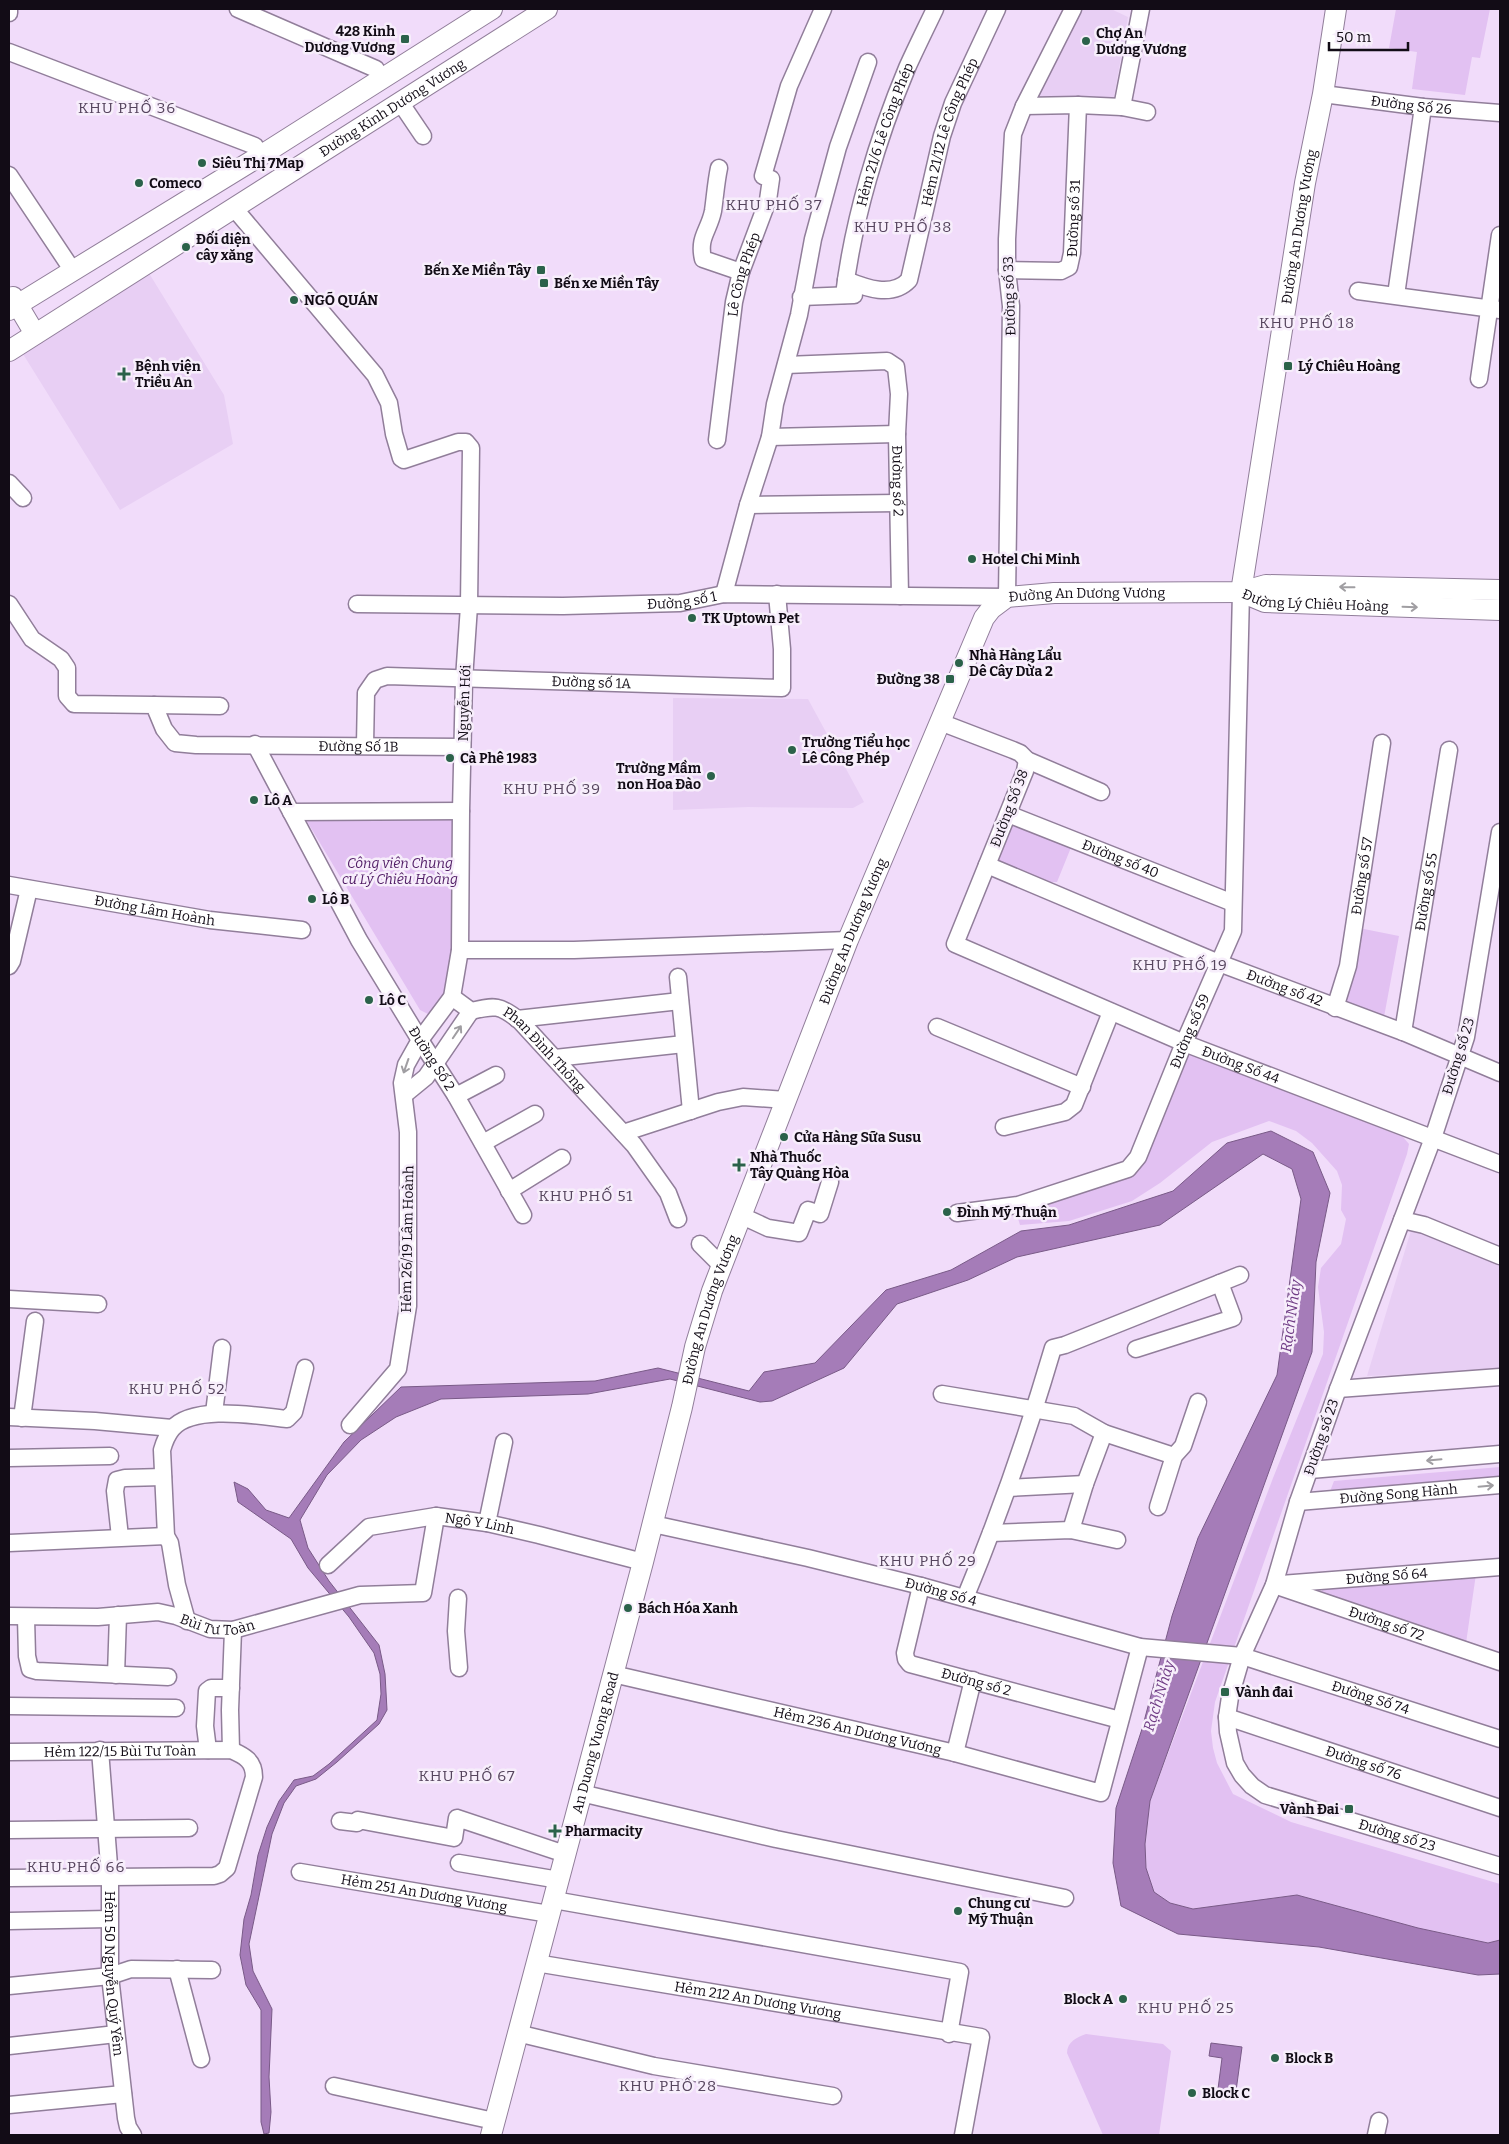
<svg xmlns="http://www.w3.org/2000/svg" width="1509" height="2144" font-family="Bitter,serif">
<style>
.built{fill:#e8cff4}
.green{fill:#e2c1f2}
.water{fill:#a57cb8;stroke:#795a87}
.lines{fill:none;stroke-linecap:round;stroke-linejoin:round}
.minor-casing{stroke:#917e9a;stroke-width:19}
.major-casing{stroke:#917e9a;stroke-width:22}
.minor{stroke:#fff;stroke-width:16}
.major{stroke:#fff;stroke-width:20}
.oneway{stroke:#a09ea2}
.poi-dot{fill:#2b624a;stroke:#f7eefb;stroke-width:2}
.labels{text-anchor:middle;stroke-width:5;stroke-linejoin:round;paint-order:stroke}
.poi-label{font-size:14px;font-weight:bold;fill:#120c16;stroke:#f7eefb;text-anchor:start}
.street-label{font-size:14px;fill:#120c16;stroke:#f7eefb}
.park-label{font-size:14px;font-style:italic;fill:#511d66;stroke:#f7eefb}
.neighbourhood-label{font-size:15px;letter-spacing:1px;fill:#56455e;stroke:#f7eefb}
.water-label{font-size:15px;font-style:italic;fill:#6f3b85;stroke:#f7eefb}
</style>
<rect width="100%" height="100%" fill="#f1dcfa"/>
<!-- built -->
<path class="built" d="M1079,9H1111L1128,17L1114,97H1031Z
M147,270L224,395L233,444L120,510L23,354Z
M673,698L808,699L864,802L853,808L748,807L673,810Z
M1413,1224L1500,1262V1370L1367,1376Z"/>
<!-- green -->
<path class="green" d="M1396,9H1490L1480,58L1472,57L1465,95L1412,89L1417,52L1389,48Z
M305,818H455L460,824L448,993L435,1012L428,1014L420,1010Z
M1016,823L1072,845L1057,882H1050L1000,863L996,857L1011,825Z
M1349,926L1399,936L1384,1017L1334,1001Z
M1190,1055H1196L1403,1137L1409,1144L1407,1154L1215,1702L1211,1731L1213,1748L1217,1763L1233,1794L1291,1822L1500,1884V1940L1488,1943L1418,1928L1297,1895L1194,1909L1170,1903L1154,1892L1146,1868L1145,1844L1150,1801L1273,1478L1323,1354L1324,1332L1318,1287L1321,1268L1341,1244L1346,1219L1341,1210L1342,1185L1337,1171L1312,1143L1296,1131L1269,1121L1212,1142L1160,1183L1132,1201L1069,1221L1020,1225L1016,1212L1139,1171L1184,1058Z
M1500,1467V1480L1329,1494L1334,1481Z
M1476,1574L1466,1643L1322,1592V1585Z
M1086,2034L1163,2044L1171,2051L1159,2135H1103L1067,2053C1067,2042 1077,2037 1086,2034Z"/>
<!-- water -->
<path class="water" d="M1271,1131L1313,1152L1330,1193L1316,1262L1312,1352L1150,1801L1145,1844L1146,1868L1154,1892L1170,1903L1193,1909L1297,1895L1418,1928L1488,1943L1500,1940V1974L1478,1975L1319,1947L1178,1934L1121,1906L1113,1863L1116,1808L1142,1729L1172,1616L1198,1538L1277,1375L1301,1199L1292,1169L1263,1154L1160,1225L1017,1257L968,1280L897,1304L844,1368L772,1401L760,1402L670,1379L588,1394L441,1399L396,1417L361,1440L327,1475L300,1520L308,1548L329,1581L379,1645L385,1674L387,1710L379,1724L337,1762L316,1779L296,1786L284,1803L272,1834L249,1944L253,1971L272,2009L269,2077L271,2112L269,2133L264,2134L261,2122V2010L246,1985L240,1955L244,1919L251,1895L258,1855L267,1827L279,1801L294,1780L313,1776L329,1764L377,1720L381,1694L380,1674L374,1653L349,1617L308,1568L291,1539L238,1502L234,1482L248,1489L266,1510L289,1518L344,1442L401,1387L595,1381L658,1368L749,1391L764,1372L815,1363L886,1290L951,1270L1021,1231L1069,1225L1173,1191L1227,1143Z
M1211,2043L1242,2047L1236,2091L1218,2089L1222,2058L1209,2056Z"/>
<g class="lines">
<defs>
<g id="minor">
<path d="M238,9L376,69"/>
<path d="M9,13V9"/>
<path d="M9,52L255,146"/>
<path id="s1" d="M1323,94L1423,107L1500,113"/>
<path d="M400,102L423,136"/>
<path d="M1024,106L1078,105L1122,107L1141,9"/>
<path d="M1122,107L1147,112"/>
<path d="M719,168C716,182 715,197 713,211C709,231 698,237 703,259L741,272"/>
<path d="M9,175L67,262"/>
<path d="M234,208L375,375L389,403L394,434L401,458L404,460L458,442H466L471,448L469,606L464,679L461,811L460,950L452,997L420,1040L406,1065L402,1083L408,1132V1306L398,1369L350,1425"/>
<path id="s2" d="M1007,270L1061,271L1069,267L1072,253L1078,105"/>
<path id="s3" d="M846,280C866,288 892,298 909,280L942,136L953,103L997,9"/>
<path d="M1358,291L1500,310"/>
<path id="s4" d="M844,295C853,220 878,137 907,68C916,48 926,28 935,9"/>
<path d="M1396,295L1423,107"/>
<path d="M801,297L854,295"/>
<path id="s5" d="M786,365L887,361L896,367L899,394L897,434L900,596"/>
<path d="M1479,379L1500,235"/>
<path d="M770,437L897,434"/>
<path id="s6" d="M717,440L734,302L741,272L768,200L771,179L763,176L789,86L823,9"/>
<path d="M9,483L23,498"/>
<path d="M748,505L898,503"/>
<path d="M724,594L748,505L770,437L775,404L799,315L813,239L838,147L868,62"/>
<path id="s7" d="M9,604L32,639L61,659L67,668V696L74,704L154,705L164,729L175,743L196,745L462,747"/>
<path id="s8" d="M357,604L563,606L680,603L724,594L1007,597L1011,306L1007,270V239L1013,134L1024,106L1073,9"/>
<path d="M154,705L220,706"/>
<path d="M940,722L1013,750L1020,753L1027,760L1101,792"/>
<path id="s9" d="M255,744L359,940L420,1040L456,1096L523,1215"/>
<path id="s10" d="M365,745L366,693L375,680L387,676L782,688V649L777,594"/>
<path id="s11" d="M1027,760L1025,771L955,944L1184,1043L1500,1164"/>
<path d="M291,812L461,811"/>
<path id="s12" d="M1008,814L1233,903"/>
<path id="s13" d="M1500,832L1466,1037L1433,1138L1338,1389L1298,1502L1274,1585L1242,1656L1230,1697L1227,1717L1228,1732L1235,1763L1242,1775L1252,1786L1265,1795L1500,1866"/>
<path id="s14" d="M987,865L1219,963L1403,1032L1500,1073"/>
<path id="s15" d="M9,885L210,920L302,930"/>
<path d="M460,950H574L848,940"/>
<path d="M9,966L12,961L29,889"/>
<path d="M678,977L691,1111"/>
<path id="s16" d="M452,997L471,1011C495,1005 500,1005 520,1021L634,1145L668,1193L678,1219"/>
<path id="s17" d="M1335,1008L1348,966L1382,743"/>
<path d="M517,1019L680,1001"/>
<path d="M937,1027L1082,1087"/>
<path id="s18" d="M1403,1032L1449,750"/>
<path d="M555,1058L684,1044"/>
<path d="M404,1095L426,1077L471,1011"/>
<path d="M456,1096L496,1075"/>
<path d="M1004,1127L1065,1112L1074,1105L1111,1012"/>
<path d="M623,1133L718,1102L743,1097L786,1100"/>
<path d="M483,1143L535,1114"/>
<path d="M509,1191L562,1158"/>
<path id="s19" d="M957,1213L1018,1205L1128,1169L1138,1157L1184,1043L1233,931L1241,592"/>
<path d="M740,1215L768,1228L799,1233L808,1210L820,1214L830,1182"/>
<path d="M1402,1220L1424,1225L1500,1256"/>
<path d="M700,1244L721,1265"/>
<path d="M9,1299L98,1304"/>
<path d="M1136,1349L1233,1318L1220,1283"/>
<path d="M1338,1389L1500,1377"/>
<path d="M942,1394L1074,1416L1104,1433L1174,1456"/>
<path d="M214,1413L222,1348"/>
<path d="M9,1417L95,1421L172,1428"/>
<path d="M22,1418L35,1321"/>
<path d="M9,1458L110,1456"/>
<path d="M1310,1470L1500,1454"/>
<path d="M1008,1488L1085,1484"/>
<path id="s20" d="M1298,1502L1500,1485"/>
<path d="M1158,1507L1174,1456L1183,1446L1198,1402"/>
<path d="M487,1523L504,1442"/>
<path id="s21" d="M653,1524L808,1558L921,1586L1140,1647L1242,1656L1500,1739"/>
<path d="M1071,1530L1085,1484L1104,1433"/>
<path d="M991,1533L1071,1530L1117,1540"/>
<path d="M120,1537L115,1491L117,1480L125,1478L163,1477"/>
<path d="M9,1543L166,1536"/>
<path id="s22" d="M328,1565L369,1527L436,1516L487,1523L539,1535L643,1562"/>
<path id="s23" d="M1281,1584L1500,1567"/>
<path id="s24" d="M1274,1585L1500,1662"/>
<path id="s25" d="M921,1586L905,1653L906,1659L910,1664L1120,1720"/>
<path d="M458,1598L456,1631L459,1668"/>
<path d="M965,1598C999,1516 1028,1433 1053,1348L1065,1345L1240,1275"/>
<path id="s26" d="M9,1616L98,1617L158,1612L176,1616L210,1629L233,1630L360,1595L423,1593L436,1516"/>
<path d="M26,1618L27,1656L30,1669L37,1671L168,1677"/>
<path d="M187,1621L177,1585L170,1543L166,1536L162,1450C164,1443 167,1435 172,1429C193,1404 258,1416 287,1419L294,1412L305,1368"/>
<path id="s27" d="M613,1674L955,1753L1101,1793L1140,1647"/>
<path d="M116,1675L118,1615"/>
<path d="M9,1706L176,1708"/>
<path id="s28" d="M1227,1717L1500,1808"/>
<path id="s29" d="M100,1750L110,1878V1976L126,2118L128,2127L133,2135"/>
<path d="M208,1750L205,1726L207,1691L211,1688H231"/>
<path d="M231,1750L230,1710L233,1630"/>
<path id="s30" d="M9,1752L231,1750C245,1756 254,1761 254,1777L227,1868L220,1874L214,1876L9,1878"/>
<path d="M955,1753L973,1680"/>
<path d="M581,1793L776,1839L1065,1898"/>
<path d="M340,1821L357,1823L358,1820L454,1838L457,1818L565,1854"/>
<path d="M9,1830L189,1828"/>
<path d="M459,1863L559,1880"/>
<path id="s31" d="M300,1872L549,1914"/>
<path d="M554,1900L960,1972L949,2034"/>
<path d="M9,1921L109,1919"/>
<path id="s32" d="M536,1963L981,2037L963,2135"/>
<path d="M177,1969L201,2059"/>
<path d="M9,1986L110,1976L131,1969L212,1970"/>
<path d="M517,2033L654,2066L833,2096"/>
<path d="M9,2046L116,2034"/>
<path d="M334,2086L494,2121"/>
<path d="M9,2105L123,2094"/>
<path d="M1376,2135L1379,2121"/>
</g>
<g id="major">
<path d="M13,297L35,334"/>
<path d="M9,310L268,151L492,9"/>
<path id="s33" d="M9,351L547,9"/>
<path id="s34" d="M1241,592L1305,183L1323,94L1336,9"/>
<path id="s35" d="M1241,592L1265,602L1500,610"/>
<path id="s36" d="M491,2135L643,1562L682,1407L695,1347L712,1291L848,940L984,618L991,609L1007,597L1054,593L1241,592L1266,585L1500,590"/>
</g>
</defs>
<!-- minor casing -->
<use href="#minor" class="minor-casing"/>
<!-- major casing -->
<use href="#major" class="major-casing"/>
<!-- minor -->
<use href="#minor" class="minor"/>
<!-- major -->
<use href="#major" class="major"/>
</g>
<!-- one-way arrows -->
<defs><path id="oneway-shaft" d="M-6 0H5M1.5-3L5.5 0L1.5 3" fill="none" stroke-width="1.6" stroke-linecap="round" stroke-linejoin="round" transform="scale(1.25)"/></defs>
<g class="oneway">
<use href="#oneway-shaft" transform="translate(1347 587) rotate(-179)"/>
<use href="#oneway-shaft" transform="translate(1410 607) rotate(2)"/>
<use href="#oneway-shaft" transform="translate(457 1032) rotate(-56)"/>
<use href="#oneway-shaft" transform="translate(406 1066) rotate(109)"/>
<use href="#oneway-shaft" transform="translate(1434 1460) rotate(175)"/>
<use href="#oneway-shaft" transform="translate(1486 1486) rotate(-5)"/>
</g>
<!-- markers -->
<g class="poi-dot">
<rect x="400" y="34" width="10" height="10" rx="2.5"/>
<circle cx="1086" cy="41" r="5"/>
<circle cx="202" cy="163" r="5"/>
<circle cx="139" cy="183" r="5"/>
<circle cx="186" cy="247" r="5"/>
<rect x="536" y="265" width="10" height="10" rx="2.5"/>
<rect x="539" y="278" width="10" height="10" rx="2.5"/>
<circle cx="294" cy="300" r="5"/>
<rect x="1283" y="361" width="10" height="10" rx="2.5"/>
<path d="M121.5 366.5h5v5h5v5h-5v5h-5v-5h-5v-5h5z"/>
<circle cx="972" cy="559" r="5"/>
<circle cx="692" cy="618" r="5"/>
<circle cx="959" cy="663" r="5"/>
<rect x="945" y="674" width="10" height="10" rx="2.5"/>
<circle cx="792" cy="750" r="5"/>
<circle cx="450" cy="758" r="5"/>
<circle cx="711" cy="776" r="5"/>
<circle cx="254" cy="800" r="5"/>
<circle cx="312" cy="899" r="5"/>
<circle cx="369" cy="1000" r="5"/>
<circle cx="784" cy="1137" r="5"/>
<path d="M736.5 1157.5h5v5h5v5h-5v5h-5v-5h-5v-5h5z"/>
<circle cx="947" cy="1212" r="5"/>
<circle cx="628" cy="1608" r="5"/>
<rect x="1220" y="1687" width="10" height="10" rx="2.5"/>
<rect x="1344" y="1804" width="10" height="10" rx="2.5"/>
<path d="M552.5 1823.5h5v5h5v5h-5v5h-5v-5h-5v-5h5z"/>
<circle cx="958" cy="1911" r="5"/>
<circle cx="1123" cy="1999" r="5"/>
<circle cx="1275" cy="2058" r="5"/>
<circle cx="1192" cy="2093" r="5"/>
</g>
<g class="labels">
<!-- poi labels -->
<g class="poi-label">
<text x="395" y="36" text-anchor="end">428 Kinh<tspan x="395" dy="16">Dương Vương</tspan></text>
<text x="1096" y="38">Chợ An<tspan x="1096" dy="16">Dương Vương</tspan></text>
<text x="212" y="168">Siêu Thị 7Map</text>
<text x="149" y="188">Comeco</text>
<text x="196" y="244">Đối diện<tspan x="196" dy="16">cây xăng</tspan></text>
<text x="531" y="275" text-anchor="end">Bến Xe Miền Tây</text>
<text x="554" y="288">Bến xe Miền Tây</text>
<text x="304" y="305">NGÕ QUÁN</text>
<text x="135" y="371">Bệnh viện<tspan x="135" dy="16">Triều An</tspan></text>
<text x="1298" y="371">Lý Chiêu Hoàng</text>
<text x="982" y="564">Hotel Chi Minh</text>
<text x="702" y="623">TK Uptown Pet</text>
<text x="969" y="660">Nhà Hàng Lẩu<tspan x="969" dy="16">Dê Cây Dừa 2</tspan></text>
<text x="940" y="684" text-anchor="end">Đường 38</text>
<text x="802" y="747">Trường Tiểu học<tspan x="802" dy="16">Lê Công Phép</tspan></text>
<text x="460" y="763">Cà Phê 1983</text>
<text x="701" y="773" text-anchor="end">Trường Mầm<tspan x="701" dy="16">non Hoa Đào</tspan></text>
<text x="264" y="805">Lô A</text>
<text x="322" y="904">Lô B</text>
<text x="379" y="1005">Lô C</text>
<text x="794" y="1142">Cửa Hàng Sữa Susu</text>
<text x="750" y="1162">Nhà Thuốc<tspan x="750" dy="16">Tây Quàng Hòa</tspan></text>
<text x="957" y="1217">Đình Mỹ Thuận</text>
<text x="638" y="1613">Bách Hóa Xanh</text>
<text x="1235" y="1697">Vành đai</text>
<text x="1339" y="1814" text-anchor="end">Vành Đai</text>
<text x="565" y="1836">Pharmacity</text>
<text x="968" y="1908">Chung cư<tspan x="968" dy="16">Mỹ Thuận</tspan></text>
<text x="1113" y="2004" text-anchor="end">Block A</text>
<text x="1285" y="2063">Block B</text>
<text x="1202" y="2098">Block C</text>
</g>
<!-- street labels -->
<g class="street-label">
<text dy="5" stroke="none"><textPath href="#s1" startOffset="89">Đường Số 26</textPath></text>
<text dy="5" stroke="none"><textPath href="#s33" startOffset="454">Đường Kinh Dương Vương</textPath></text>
<text dy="5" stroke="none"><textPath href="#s3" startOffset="221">Hẻm 21/12 Lê Công Phép</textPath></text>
<text dy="5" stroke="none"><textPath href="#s4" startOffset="166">Hẻm 21/6 Lê Công Phép</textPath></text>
<text dy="5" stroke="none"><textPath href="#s2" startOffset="112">Đường số 31</textPath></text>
<text dy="5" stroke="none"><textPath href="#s34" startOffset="370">Đường An Dương Vương</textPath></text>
<text dy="5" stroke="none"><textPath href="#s6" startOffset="168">Lê Công Phép</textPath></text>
<text transform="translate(1009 296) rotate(-92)" y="5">Đường số 33</text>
<text dy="5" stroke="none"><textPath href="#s5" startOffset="226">Đường số 2</textPath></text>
<text dy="5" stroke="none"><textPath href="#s36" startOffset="1710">Đường An Dương Vương</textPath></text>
<text dy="5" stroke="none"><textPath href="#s8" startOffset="325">Đường số 1</textPath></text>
<text dy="5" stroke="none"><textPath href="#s35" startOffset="76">Đường Lý Chiêu Hoàng</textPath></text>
<text dy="5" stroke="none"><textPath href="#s10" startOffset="285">Đường số 1A</textPath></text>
<text transform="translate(464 703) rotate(-88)" y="5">Nguyễn Hới</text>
<text dy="5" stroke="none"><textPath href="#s7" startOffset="434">Đường Số 1B</textPath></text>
<text transform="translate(1009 808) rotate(-69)" y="5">Đường Số 38</text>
<text dy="5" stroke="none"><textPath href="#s12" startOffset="121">Đường số 40</textPath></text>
<text dy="5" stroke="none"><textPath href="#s17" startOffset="135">Đường số 57</textPath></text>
<text dy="5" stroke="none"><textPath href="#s18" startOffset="142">Đường số 55</textPath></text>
<text dy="5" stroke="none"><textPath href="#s15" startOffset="148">Đường Lâm Hoành</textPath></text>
<text dy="5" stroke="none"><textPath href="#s36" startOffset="1259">Đường An Dương Vương</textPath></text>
<text dy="5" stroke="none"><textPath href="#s14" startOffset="322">Đường số 42</textPath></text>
<text dy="5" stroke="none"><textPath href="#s19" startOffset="329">Đường số 59</textPath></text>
<text dy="5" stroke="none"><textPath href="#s16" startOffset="114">Phan Đình Thông</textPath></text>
<text transform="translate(1458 1056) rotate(-73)" y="5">Đường số 23</text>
<text dy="5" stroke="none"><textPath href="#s9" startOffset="361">Đường Số 2</textPath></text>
<text dy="5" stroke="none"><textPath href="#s11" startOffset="508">Đường Số 44</textPath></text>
<text transform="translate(407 1239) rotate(-89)" y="5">Hẻm 26/19 Lâm Hoành</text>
<text dy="5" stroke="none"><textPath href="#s36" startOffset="854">Đường An Dương Vương</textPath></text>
<text transform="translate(1321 1437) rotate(-71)" y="5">Đường số 23</text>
<text dy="5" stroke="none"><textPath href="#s20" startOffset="101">Đường Song Hành</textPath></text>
<text dy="5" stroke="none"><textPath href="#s22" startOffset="168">Ngô Y Linh</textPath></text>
<text dy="5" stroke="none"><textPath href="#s23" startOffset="106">Đường Số 64</textPath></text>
<text dy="5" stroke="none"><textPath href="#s21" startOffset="296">Đường Số 4</textPath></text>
<text dy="5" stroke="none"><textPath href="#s26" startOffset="211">Bùi Tư Toàn</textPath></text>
<text dy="5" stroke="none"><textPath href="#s24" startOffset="119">Đường số 72</textPath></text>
<text dy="5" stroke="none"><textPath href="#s25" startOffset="150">Đường số 2</textPath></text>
<text dy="5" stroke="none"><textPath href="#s21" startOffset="740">Đường Số 74</textPath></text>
<text dy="5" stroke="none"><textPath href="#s27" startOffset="251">Hẻm 236 An Dương Vương</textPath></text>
<text dy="5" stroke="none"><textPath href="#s36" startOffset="406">An Duong Vuong Road</textPath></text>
<text dy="5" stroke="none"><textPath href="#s30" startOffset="111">Hẻm 122/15 Bùi Tư Toàn</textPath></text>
<text dy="5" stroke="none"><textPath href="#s28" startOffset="144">Đường số 76</textPath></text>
<text dy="5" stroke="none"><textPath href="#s13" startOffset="1159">Đường số 23</textPath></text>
<text dy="5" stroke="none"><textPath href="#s31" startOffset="126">Hẻm 251 An Dương Vương</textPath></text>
<text dy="5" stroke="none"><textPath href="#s29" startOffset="224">Hẻm 50 Nguyễn Quý Yêm</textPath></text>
<text dy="5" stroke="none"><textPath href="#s32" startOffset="225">Hẻm 212 An Dương Vương</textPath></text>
</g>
<!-- park labels -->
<g class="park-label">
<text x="400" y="868">Công viên Chung<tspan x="400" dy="16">cư Lý Chiêu Hoàng</tspan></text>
</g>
<!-- neighbourhood labels -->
<g class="neighbourhood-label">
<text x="127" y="113">KHU PHỐ 36</text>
<text x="774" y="210">KHU PHỐ 37</text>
<text x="903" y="232">KHU PHỐ 38</text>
<text x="1307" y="328">KHU PHỐ 18</text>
<text x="552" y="794">KHU PHỐ 39</text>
<text x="1180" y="970">KHU PHỐ 19</text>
<text x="586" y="1201">KHU PHỐ 51</text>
<text x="177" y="1394">KHU PHỐ 52</text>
<text x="928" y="1566">KHU PHỐ 29</text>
<text x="467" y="1781">KHU PHỐ 67</text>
<text x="76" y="1872">KHU PHỐ 66</text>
<text x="1186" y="2013">KHU PHỐ 25</text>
<text x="668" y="2091">KHU PHỐ 28</text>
</g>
<!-- water labels -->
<g class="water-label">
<text transform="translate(1291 1316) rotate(-82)" y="5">Rạch Nhảy</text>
<text transform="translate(1159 1696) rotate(-73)" y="5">Rạch Nhảy</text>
</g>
</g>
<!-- border -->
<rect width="1509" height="2144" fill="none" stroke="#120c16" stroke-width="20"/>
<!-- scale -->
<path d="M1329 42v8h79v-8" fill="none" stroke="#120c16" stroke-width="2.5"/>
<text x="1336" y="42" font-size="15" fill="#120c16" stroke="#f7eefb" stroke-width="4" paint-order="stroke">50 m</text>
</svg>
